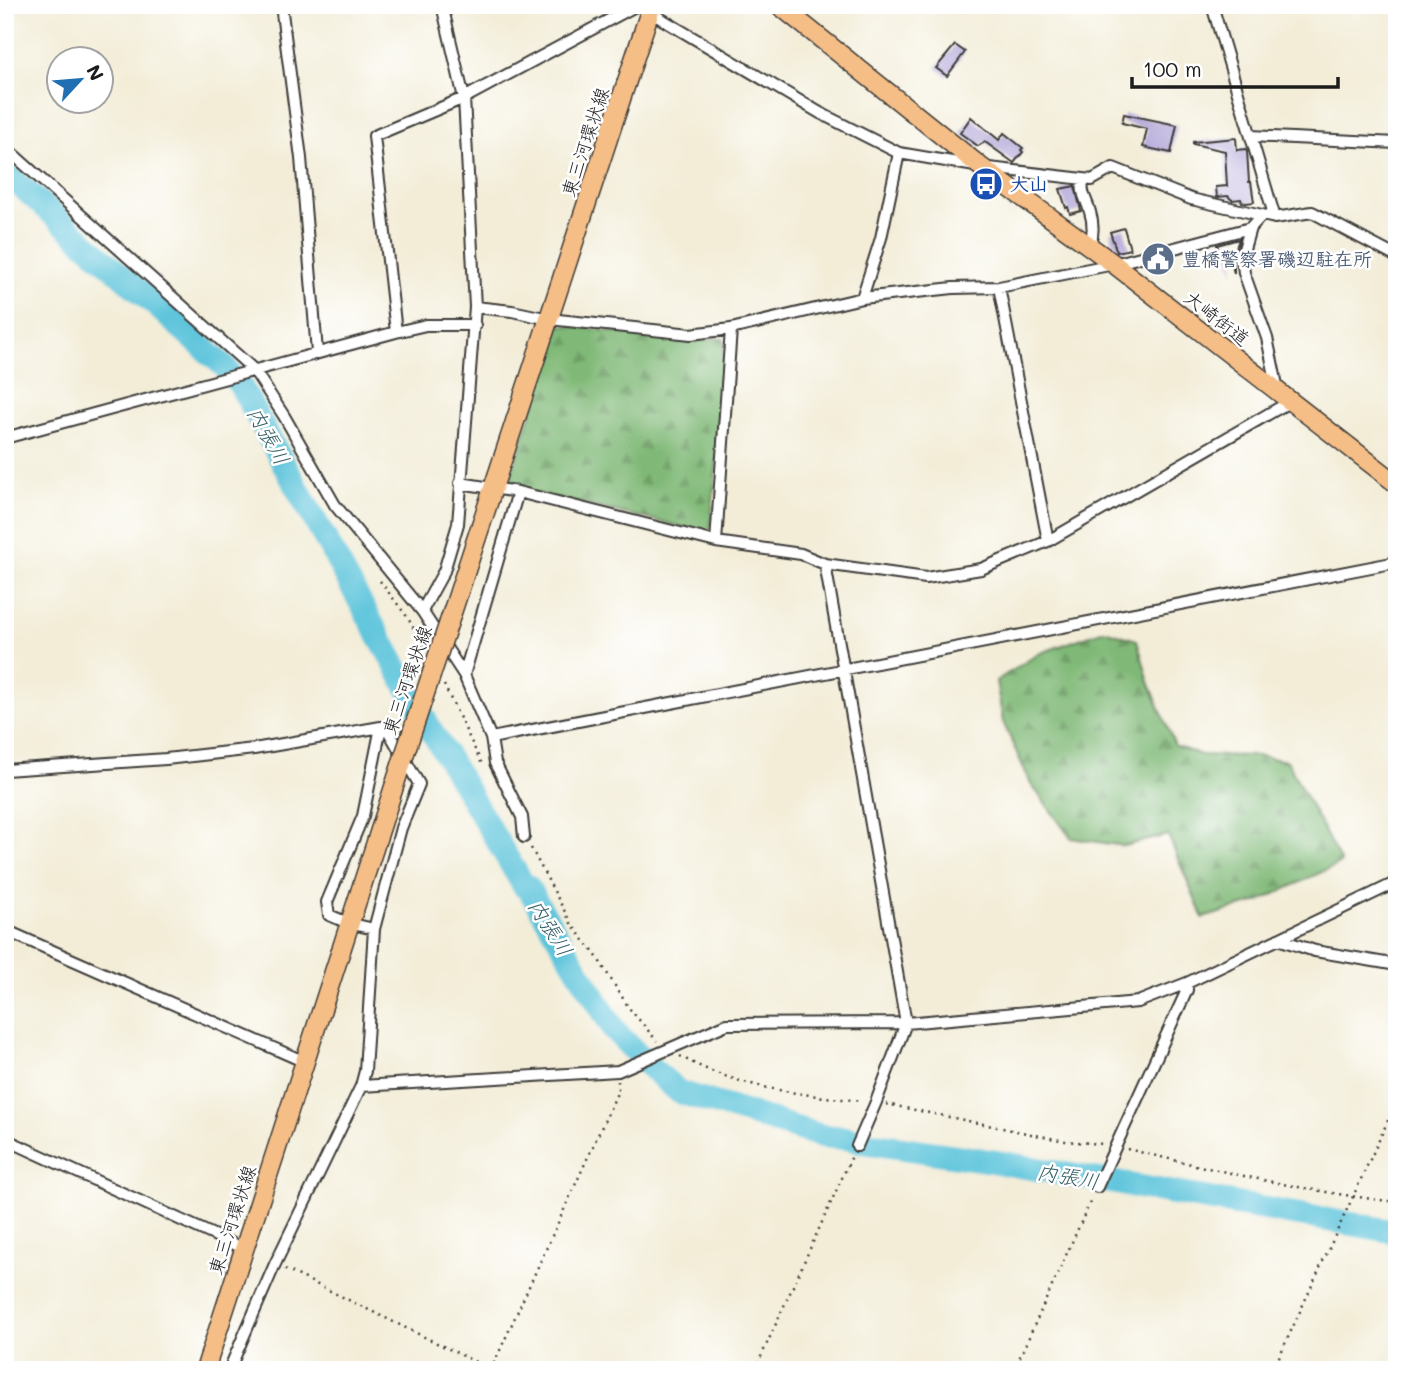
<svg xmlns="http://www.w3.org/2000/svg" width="1402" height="1375" font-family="Mali,'Klee One',sans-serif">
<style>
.forest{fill:url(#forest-firs);stroke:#4e6a4a;stroke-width:2}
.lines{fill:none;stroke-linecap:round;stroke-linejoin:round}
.river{stroke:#5ec5db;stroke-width:24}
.building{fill:#afa3d6}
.street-casing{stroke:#3c3b38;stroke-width:14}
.primary-casing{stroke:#3c3b38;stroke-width:21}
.path{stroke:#3c3b38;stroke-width:2.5;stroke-dasharray:2 5;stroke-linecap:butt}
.street{stroke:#fff;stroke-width:10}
.primary{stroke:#f6be87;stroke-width:18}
.primary-bridge-casing{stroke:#3c3b38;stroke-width:21;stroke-linecap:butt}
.primary-bridge{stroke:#f6be87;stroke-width:18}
.labels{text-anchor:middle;stroke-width:5;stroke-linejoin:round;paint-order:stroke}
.street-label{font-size:19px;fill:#1c1c1c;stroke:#fff}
.transit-label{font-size:19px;font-weight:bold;fill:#164399;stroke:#fff;text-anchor:start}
.service-label{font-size:19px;font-weight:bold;fill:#4e5e75;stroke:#fff;text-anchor:start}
.water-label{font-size:21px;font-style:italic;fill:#366068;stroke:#fff}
</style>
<defs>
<pattern id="forest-firs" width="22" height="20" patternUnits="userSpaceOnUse" patternTransform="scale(1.75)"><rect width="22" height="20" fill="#80b977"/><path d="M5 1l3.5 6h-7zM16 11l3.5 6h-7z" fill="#6e9e66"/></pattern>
</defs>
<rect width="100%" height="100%" fill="#fff"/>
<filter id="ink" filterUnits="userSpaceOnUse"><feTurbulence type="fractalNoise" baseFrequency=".0143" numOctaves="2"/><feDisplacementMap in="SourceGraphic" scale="14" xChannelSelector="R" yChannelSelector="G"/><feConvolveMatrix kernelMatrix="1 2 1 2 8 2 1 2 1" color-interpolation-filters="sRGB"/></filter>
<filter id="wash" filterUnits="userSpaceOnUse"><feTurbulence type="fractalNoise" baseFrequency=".00686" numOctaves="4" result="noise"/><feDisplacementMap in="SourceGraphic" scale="28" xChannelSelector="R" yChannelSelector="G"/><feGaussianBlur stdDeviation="1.57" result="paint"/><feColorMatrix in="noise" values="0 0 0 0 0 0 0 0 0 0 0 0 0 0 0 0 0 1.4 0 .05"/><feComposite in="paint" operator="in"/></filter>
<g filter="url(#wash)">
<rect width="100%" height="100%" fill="#f3edd8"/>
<!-- forest -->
<path class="forest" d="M560,325L689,341L724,338L720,427L710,533L517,489L511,475Z
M1104,630L1137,640L1149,682L1175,746L1201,755L1260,756L1287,761L1341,863L1260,901L1203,918L1168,835L1124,846L1071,838L1031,784L1003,722L996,681L1038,654Z"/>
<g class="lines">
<!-- river -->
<path class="river" d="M5,172L223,365L240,385L431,730L524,886H527L615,1031L649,1066L679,1092L822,1136L847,1138L869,1143L991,1161L1397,1232"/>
</g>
<g id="blocks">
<!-- building -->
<path class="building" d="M955,45L965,52L947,76L936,68Z
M1124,114L1177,125L1171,153L1143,147L1147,129L1122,123Z
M971,117L999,140L1004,133L1023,148L1021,150L1023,152L1014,163L985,142L978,146L960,133Z
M1236,138L1237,150L1246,149L1247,151L1249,182H1251L1254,202L1246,203L1242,202L1241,199L1232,200L1228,196L1217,197L1216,187L1227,186L1225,151L1193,144V142Z
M1075,186L1081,211L1070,214L1068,207L1066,208L1060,189Z
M1124,228L1130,249L1117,252L1110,232Z
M1239,239L1234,254V273L1228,251L1221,260L1217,245Z"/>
</g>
</g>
<g filter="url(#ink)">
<use href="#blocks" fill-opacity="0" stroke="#3c3b38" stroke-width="2"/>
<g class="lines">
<defs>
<path id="street" d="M281,5L301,158L317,352
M442,5L464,98L475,307
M638,5L820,113L899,153L981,167L1092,180L1113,168L1191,199L1262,215L1275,218L1312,212L1397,257
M1212,5L1275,218
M792,16L810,5
M1251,136L1397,143
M5,147L254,370L284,416L335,505L422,611L464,675
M1083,179C1081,196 1086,197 1090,212C1094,224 1093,236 1090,247
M1250,228L1242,256L1244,273L1267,338L1278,390
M999,287L1048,541
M862,298L881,238L899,153
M396,332L374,136L464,98L637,5
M5,438L396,332L426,325H475
M460,483L518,492L464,675L491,738L495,763L522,817L524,837
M518,492L716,542L801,554L825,564L926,578L981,569L1048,541L1291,401
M716,542L731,329
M825,564L906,1023L876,1102L857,1146
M422,611L444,571L458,524L475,307L512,311L549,319L691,334L731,329L862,298L953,288L999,287L1114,264L1250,228L1262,215
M491,738L1397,562
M5,770L166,759L254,749L381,727L363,816L327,902L329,915L348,923L374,929L365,1071L361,1086L275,1264L229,1370
M374,929L401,828L419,784L389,732L381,727
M5,930L305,1062
M1278,939L1315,951L1397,965
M361,1086L618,1071L727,1024L906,1023L1138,1002L1187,983L1397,882
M5,1139L244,1249
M1097,1187L1187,990V983"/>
<path id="primary" d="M779,5L981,167L1114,264L1397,484
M449,622L652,5
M205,1370L403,759"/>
</defs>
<!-- street casing -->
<use href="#street" class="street-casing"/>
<!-- primary casing -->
<use href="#primary" class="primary-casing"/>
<!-- path -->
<path class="path" d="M380,581L408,618L424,648
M444,685L482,764
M531,848L572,925L595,954L629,1008L657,1041
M680,1056C734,1087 801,1095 862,1101
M886,1104L1065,1141L1103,1144
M1127,1149C1216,1170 1306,1192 1397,1202
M285,1269L490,1369
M491,1370L618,1091V1081
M755,1370L852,1156
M1014,1370L1092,1198
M1273,1370L1397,1101"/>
<!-- street -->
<use href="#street" class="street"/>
<!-- primary -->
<use href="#primary" class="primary"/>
<defs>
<path id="primary-bridge" d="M403,759L449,622"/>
</defs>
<!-- primary-bridge casing -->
<use href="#primary-bridge" class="primary-bridge-casing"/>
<!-- primary-bridge -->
<use href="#primary-bridge" class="primary-bridge"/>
</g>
</g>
<!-- icons -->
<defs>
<symbol id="bus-disc" viewBox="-11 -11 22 22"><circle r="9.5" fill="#1a4fb4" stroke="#fff"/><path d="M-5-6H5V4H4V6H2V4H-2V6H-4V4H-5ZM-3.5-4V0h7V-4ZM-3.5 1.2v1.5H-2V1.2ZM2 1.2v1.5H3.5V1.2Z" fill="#fff"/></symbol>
<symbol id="civic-disc" viewBox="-11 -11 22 22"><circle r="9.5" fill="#5c6f8a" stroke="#fff"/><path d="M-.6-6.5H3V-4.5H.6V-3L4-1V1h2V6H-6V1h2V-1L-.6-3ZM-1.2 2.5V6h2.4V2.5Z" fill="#fff"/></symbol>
</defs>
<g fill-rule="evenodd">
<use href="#bus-disc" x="967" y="165" width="38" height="38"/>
<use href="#civic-disc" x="1139" y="240" width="38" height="38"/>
</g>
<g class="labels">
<!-- street labels -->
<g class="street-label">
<text transform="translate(585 142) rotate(-72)" y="7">東三河環状線</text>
<text transform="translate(1217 318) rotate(38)" y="7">大崎街道</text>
<text transform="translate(407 680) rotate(-71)" y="7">東三河環状線</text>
<text transform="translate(232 1220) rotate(-72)" y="7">東三河環状線</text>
</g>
<!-- transit labels -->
<g class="transit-label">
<text x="1010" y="191">大山</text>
</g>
<!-- service labels -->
<g class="service-label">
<text x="1182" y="266">豊橋警察署磯辺駐在所</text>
</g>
<!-- water labels -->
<g class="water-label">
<text transform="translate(268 436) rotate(61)" y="7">内張川</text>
<text transform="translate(550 928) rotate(58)" y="7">内張川</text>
<text transform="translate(1068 1177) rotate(10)" y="7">内張川</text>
</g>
</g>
<!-- margin -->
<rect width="1402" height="1375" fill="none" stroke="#fff" stroke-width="28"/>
<!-- north arrow -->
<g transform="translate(80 80) rotate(64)"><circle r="33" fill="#ffffff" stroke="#a4a4a4" stroke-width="2"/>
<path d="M0-5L12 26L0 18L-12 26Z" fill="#1f6fb2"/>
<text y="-10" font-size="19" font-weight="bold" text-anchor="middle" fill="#1c1c1c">N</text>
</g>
<!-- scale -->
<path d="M1132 77v10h206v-10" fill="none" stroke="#1c1c1c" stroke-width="3.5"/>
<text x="1143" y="77" font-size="21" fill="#1c1c1c" stroke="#ffffff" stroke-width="5" paint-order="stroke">100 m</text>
</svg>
